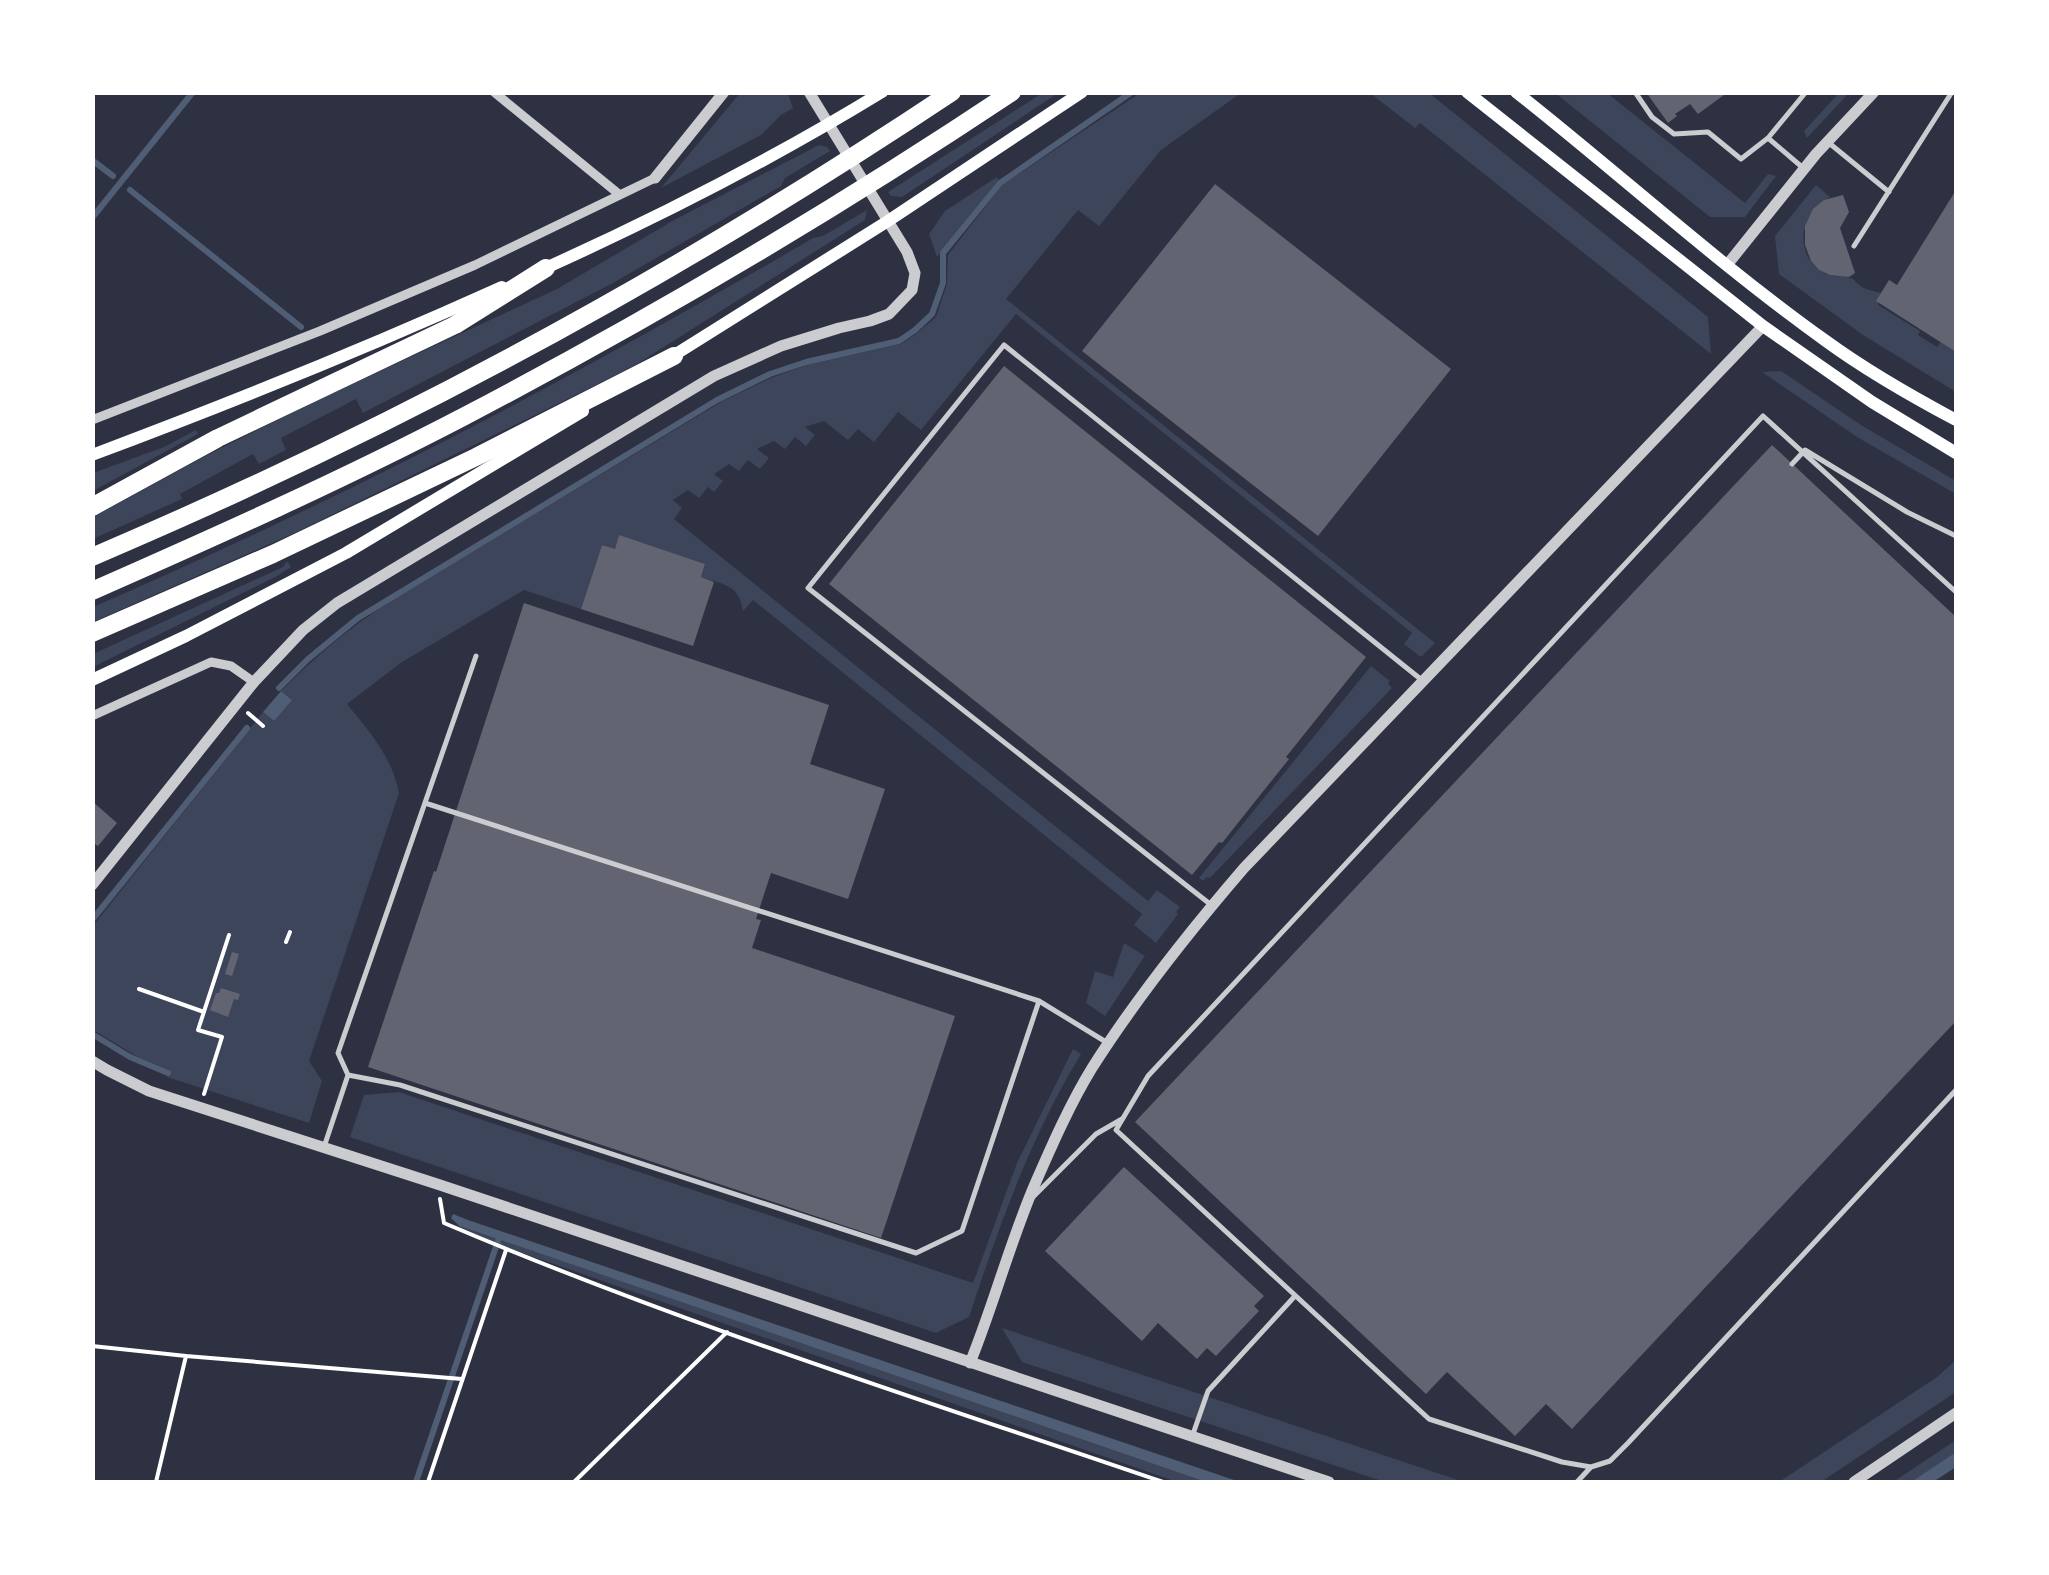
<svg xmlns="http://www.w3.org/2000/svg" width="2049" height="1575" font-family="'Varela Round',sans-serif">
<style>
.green{fill:#3c4559}
.water{fill:#4f5d75}
.lines{fill:none;stroke-linecap:round;stroke-linejoin:round}
.stream{stroke:#4f5d75;stroke-width:6}
.building{fill:#626471}
.path{stroke:#fff;stroke-width:4}
.service{stroke:#caccd0;stroke-width:5}
.minor{stroke:#caccd0;stroke-width:9}
.tertiary{stroke:#caccd0;stroke-width:11}
.secondary{stroke:#fff;stroke-width:12}
.motorway{stroke:#fff;stroke-width:18}
</style>
<rect width="100%" height="100%" fill="#2d3142"/>
<!-- green -->
<path class="green" d="M1044,92L1058,93L902,197L891,196L888,192Z
M740,93H788L793,108L781,115L761,135L661,188Z
M1140,93H1338L1335,95L1241,93L1161,150L1099,226L1078,210L1006,299L1435,643L1421,657L1404,644L1412,633L1016,314L921,430L898,412L874,442L858,429L848,440L824,421L805,427L815,435L806,446L795,437L785,449L774,441L757,449L769,458L760,469L748,460L739,471L729,464L714,474L723,481L714,492L708,487L699,498L688,490L673,500L682,508L674,519L1148,901L1157,890L1180,907L1176,912L1178,914L1156,943L1134,925L1142,914L753,600L743,611C739,584 724,585 701,577L705,564L619,536L615,549L602,545L581,609L524,590L402,662L347,704C370,732 392,757 399,793L309,1061L322,1081L309,1123L167,1077L169,1070L138,1057L93,1030L92,927L263,712L274,721L291,699L281,691C315,657 350,627 391,601L721,402L771,378L806,365L901,344L916,334L936,317L947,284L948,255L1002,185Z
M1370,93H1429L1708,317L1711,354L1420,123L1415,128Z
M1555,93H1607L1745,203L1768,174L1776,176L1745,217H1710Z
M1839,93H1849L1807,138L1804,131Z
M819,145L827,147L830,151L785,178L781,186L613,283L363,413L356,399L281,438L286,450L259,464L253,454L180,494L182,499L93,539V517L213,452L324,397L557,289L674,220Z
M997,177L998,180L937,257L929,234L945,211Z
M1816,185L1830,197C1802,212 1792,251 1821,271C1831,278 1843,274 1853,279C1855,280 1856,283 1858,284C1865,290 1873,291 1881,293L1878,305L1920,331L1918,335L1937,347L1941,342L1956,352V392L1863,335L1779,274L1775,236Z
M867,210L865,220L637,364L598,384L299,531L93,622V607C341,500 580,375 813,238L823,236Z
M1781,371L1861,425L1956,481V494L1857,437L1762,372Z
M196,430L198,434L93,491V473L164,447Z
M287,561L291,567L277,576L93,667V654L283,567Z
M1371,666L1390,681L1388,684L1392,688L1210,878L1207,877L1203,881L1199,878Z
M1124,943L1145,956L1105,1016L1086,1003L1095,971L1113,977Z
M1073,1049L1081,1054C1031,1136 999,1226 969,1317L936,1333L350,1137L364,1095L399,1092L973,1283L1017,1163Z
M451,1218L461,1226L1206,1482H1177L491,1242L461,1229Z
M1002,1328L1464,1482H1385L1022,1362Z
M1956,1360V1392L1821,1482H1779L1937,1377Z
M1956,1440V1452L1911,1482H1893Z"/>
<!-- water -->
<path class="water" d="M281,691L292,700L274,721L263,712Z
M453,1214L468,1220L1240,1482H1206L460,1226L451,1218Z
M1956,1452V1467L1933,1482H1911Z"/>
<g class="lines">
<!-- stream -->
<path class="stream" d="M92,160L113,176
M130,190L301,327
M92,218L193,92
M279,688L308,659L358,618L717,400L770,374L806,362L899,341L915,330L932,314L943,283V253L1000,183L1132,92
M92,920L247,728
M92,1034L130,1057L168,1073
M416,1482L500,1235"/>
</g>
<!-- building -->
<path class="building" d="M1646,92H1728L1698,114L1690,104L1675,114L1677,116L1668,123Z
M1215,184L1451,369L1318,536L1082,351Z
M1956,190V352L1876,301L1889,280L1897,285Z
M1843,195L1849,212L1840,228L1855,273L1849,277L1830,275L1819,270L1811,261L1805,245V226L1813,209L1824,200Z
M1004,366L1366,657L1286,757L1289,759L1222,843L1219,842L1192,875L829,584Z
M1772,445L1956,617V1021L1572,1429L1546,1404L1515,1436L1447,1372L1426,1394L1135,1122Z
M619,535L705,564L701,577L714,582L693,646L581,609L602,545L615,549Z
M524,603L829,705L810,764L885,789L848,899L771,873L756,919L761,920L752,948L955,1016L881,1238L368,1067L434,871L436,872Z
M92,801L117,823L98,846L92,842Z
M232,952L239,954L232,976L225,974Z
M221,988L240,994L238,1000L234,999L228,1017L210,1010L216,993H219Z
M1124,1167L1264,1296L1254,1306L1259,1311L1216,1356L1207,1348L1197,1359L1158,1323L1142,1341L1045,1251Z"/>
<g class="lines">
<!-- path -->
<path class="path" d="M248,713L263,726
M286,942L290,932
M139,989L204,1012
M204,1094L222,1037L198,1030L229,935
M440,1199L444,1223C679,1323 923,1400 1163,1482
M92,1346L186,1356L462,1379
M156,1482L186,1356
M428,1482L506,1250
M574,1482L727,1332"/>
<!-- service -->
<path class="service" d="M1635,92L1652,117L1674,134L1708,132L1741,159L1768,138L1806,92
M1768,138L1802,167
M1829,143L1889,192
M1854,246L1952,92
M1792,464L1805,450L1907,512L1956,536
M425,803L1039,1001L1106,1042
M1210,904L808,588L1004,345L1423,681
M348,1075L400,1085L916,1253L962,1231L1039,1001
M324,1147L348,1075L338,1053L476,656
M1033,1197L1096,1134L1122,1119
M1193,1434L1208,1391L1295,1296
M1591,1467L1562,1462L1429,1419L1116,1130L1148,1076L1763,416L1956,592
M1577,1482L1591,1467L1610,1461L1628,1443L1956,1090"/>
<!-- minor -->
<path class="minor" d="M494,92L620,195
M92,420L320,331L475,265L655,178
M92,716L211,662L231,666L254,682"/>
<!-- tertiary -->
<path class="tertiary" d="M655,178L724,92
M1727,265L1816,154L1874,92
M92,885L254,682L303,630L337,603L714,376L781,346L839,328L870,321L889,314L912,290L915,273L907,252L809,92
M92,1061L107,1070L149,1091L437,1184L1329,1482
M970,1363C994,1304 1010,1242 1035,1184C1052,1145 1070,1104 1092,1068C1137,997 1189,932 1244,868L1763,326
M1854,1482L1956,1413"/>
<!-- secondary -->
<path class="secondary" d="M1467,92L1763,326L1872,402L1956,453
M1516,92C1620,174 1718,264 1826,341C1867,371 1911,396 1956,420
M539,271C657,218 771,160 882,92
M668,359L888,221L1082,92
M92,455C231,403 367,348 502,287
M92,680L186,636L346,553L583,411"/>
<!-- motorway -->
<path class="motorway" d="M92,507L218,438L455,325L546,268
M92,557C143,535 194,513 245,489C490,376 727,242 952,92
M92,591C217,536 342,480 463,417C652,318 835,210 1012,92
M92,633L273,554L476,457L674,356"/>
</g>
<!-- border -->
<rect width="2049" height="1575" fill="none" stroke="#ffffff" stroke-width="190"/>
</svg>
